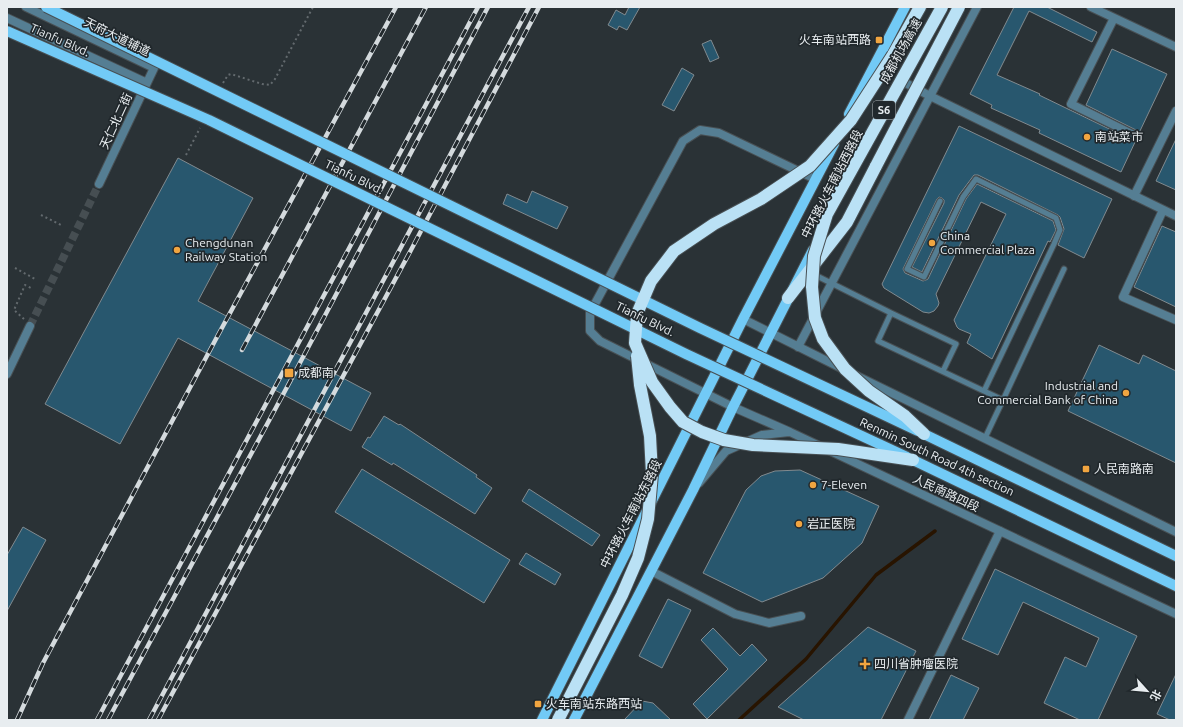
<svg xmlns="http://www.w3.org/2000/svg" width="1183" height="727" font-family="Ubuntu,'Noto Sans SC',sans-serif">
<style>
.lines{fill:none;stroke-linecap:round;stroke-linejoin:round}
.stream{stroke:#281400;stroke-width:3.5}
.building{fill:#28576e;stroke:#818a8f}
.tertiary-tunnel{stroke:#464e52;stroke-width:8;stroke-dasharray:8 4;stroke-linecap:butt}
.service-casing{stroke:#485054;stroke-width:7}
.minor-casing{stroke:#485054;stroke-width:10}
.tertiary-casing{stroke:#485054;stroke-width:10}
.primary-casing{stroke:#485054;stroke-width:12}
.motorway-casing{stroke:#485054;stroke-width:14}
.path{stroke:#636a6e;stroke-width:2;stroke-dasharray:2 3;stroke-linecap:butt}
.service{stroke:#557e93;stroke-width:5}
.minor{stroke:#557e93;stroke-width:8}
.tertiary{stroke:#557e93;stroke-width:8}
.primary{stroke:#72caf6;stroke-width:10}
.motorway{stroke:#bae1f5;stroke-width:12}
.rail-casing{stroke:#d4dadd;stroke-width:4.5}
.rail{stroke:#21282c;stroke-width:3;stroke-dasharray:9;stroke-linecap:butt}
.primary-bridge-casing{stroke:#485054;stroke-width:12;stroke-linecap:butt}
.motorway-bridge-casing{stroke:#485054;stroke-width:14;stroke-linecap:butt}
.primary-bridge{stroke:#72caf6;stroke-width:10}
.motorway-bridge{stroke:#bae1f5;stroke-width:12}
.poi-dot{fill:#f1a540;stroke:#21282c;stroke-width:1.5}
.labels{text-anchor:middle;stroke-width:3.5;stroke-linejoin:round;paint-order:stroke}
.shield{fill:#21282c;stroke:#acb2b5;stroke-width:1}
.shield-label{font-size:11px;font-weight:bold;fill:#e8edf0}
.street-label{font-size:12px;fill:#e8edf0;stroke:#21282c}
.poi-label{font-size:12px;fill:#e8edf0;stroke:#21282c;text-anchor:start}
</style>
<rect width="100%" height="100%" fill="#2a3236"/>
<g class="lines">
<!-- stream -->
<path class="stream" d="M739,720L806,659L876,575L935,531"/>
</g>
<!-- building -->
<path class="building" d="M629,7H640L627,30L619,26L617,30L608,25L616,10L625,15Z
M1014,7H1047L1097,32L1092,42L1029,11L997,75L1040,94L1039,95L1132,140H1136L1121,172L1039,133L1040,130L991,108L992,105L970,94Z
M711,40L719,58L710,62L702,44Z
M1112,49L1167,74L1139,133L1136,130L1086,105Z
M682,68L694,75L674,111L662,105Z
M959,126L1112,199L1084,258L1058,245L1064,229L1060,217L1058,215L978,175H974L959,195L922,272L912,267L944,203V200L942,198L939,197L937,199L903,269L905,273L923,281L926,280L928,279L966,199L977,184L1053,221L1056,230L1050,242L1048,241L992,359L967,343L971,334L959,329L957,327L954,320L1006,214L981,202L936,294L939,303L938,306L934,311L929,313L923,312L884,288L882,284Z
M1176,139V190L1156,181Z
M178,158L253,198L198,301L371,393L351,431L178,338L120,444L45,404Z
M532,191L568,207L557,229L503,204L507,194L527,203Z
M1162,226L1176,232V307L1134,287Z
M1099,345L1139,364L1143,355L1176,371V463L1068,411Z
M384,416L399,425L400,424L477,475L476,477L492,488L475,514L393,463L392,465L362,447L368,437L370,438Z
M362,469L510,560L484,603L335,512Z
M800,470L879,506L862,543L823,578L762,602L703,573L746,490L761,476L775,471Z
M529,489L600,535L592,546L522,501Z
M23,527L46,540L7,611V555Z
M526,553L561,574L555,585L519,564Z
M995,569L1137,636L1098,720H1080L1044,703L1065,657L1086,667L1099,638L1023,602L998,655L962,639Z
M668,599L691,610L662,668L639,656Z
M868,627L916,651L881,720H804L778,707Z
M713,628L740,656L752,644L767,660L707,719L693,704L728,669L701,640Z
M1176,674V720H1170L1157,714Z
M951,675L979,688L963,720H929Z
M642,701L653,703L671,720H624Z"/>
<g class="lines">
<!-- tertiary-tunnel -->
<path class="tertiary-tunnel" d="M30,326L99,184"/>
<defs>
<path id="service" d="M940,201L907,269L924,277L963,197L976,179L1056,218L1060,230L1054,244L984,391
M813,274L891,313L878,341L1003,400L985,438
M891,313L956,344L943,371
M1003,400L1064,269"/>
<path id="minor" d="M1091,7L1176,47
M1114,18L1071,104L1134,135
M900,80L930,96L1176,216
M1134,196L1176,111
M1163,210L1123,297L1176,320
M651,571L735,614L769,623L801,616
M908,720L1000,531"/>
<path id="tertiary" d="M26,7L154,68L99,184
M7,18L147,83
M815,179L719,133L700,130L683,141L590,313V331L600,341L733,407L790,432L1176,614
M743,319L843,369
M798,347L977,7
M7,374L30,326
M855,375L1176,532
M699,483L726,451L762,435L789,432"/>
<path id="primary" d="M849,114L905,7
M924,434L1176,556
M913,460L1176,586
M542,720L743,319L834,144
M574,720L693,490L733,407L813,250"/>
<path id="motorway" d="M893,55L920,7
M788,298L847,222L876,166"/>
</defs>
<!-- service casing -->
<use href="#service" class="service-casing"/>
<!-- minor casing -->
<use href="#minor" class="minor-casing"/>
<!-- tertiary casing -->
<use href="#tertiary" class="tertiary-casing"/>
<!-- primary casing -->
<use href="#primary" class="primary-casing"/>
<!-- motorway casing -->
<use href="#motorway" class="motorway-casing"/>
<!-- path -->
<path class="path" d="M223,83L228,75L231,74L262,84L270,85L275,79L313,7
M186,155L200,128
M41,215L61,225
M15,268L35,279
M24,319L14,310L25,285L31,288"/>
<!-- service -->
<use href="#service" class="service"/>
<!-- minor -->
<use href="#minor" class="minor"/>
<!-- tertiary -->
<use href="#tertiary" class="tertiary"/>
<!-- primary -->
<use href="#primary" class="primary"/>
<!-- motorway -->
<use href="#motorway" class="motorway"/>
<defs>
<path id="rail" d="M242,350L426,7
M17,720L43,663L217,337L396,7
M97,720L478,7
M108,720L293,376L488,7
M149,720L529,7
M158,720L411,250L539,7"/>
</defs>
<!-- rail casing -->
<use href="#rail" class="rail-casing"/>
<!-- rail -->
<use href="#rail" class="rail"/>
<defs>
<path id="primary-bridge" d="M46,7L700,328L918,431
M7,31L209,120L686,354L907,457"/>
<path id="motorway-bridge" d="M893,55L851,120L810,166L761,199L714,224L674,251L651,281L637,314L635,343L652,382L670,407L683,422L702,432L724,440L753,445L838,449L913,460
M876,166L959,7
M924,434L905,416L869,391L845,369L823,339L815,318L812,287L814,256L827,214L942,7
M558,720L622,595L638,558L648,519L652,474L650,436L640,385L637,356"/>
</defs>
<!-- primary-bridge casing -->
<use href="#primary-bridge" class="primary-bridge-casing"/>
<!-- motorway-bridge casing -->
<use href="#motorway-bridge" class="motorway-bridge-casing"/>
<!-- primary-bridge -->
<use href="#primary-bridge" class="primary-bridge"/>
<!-- motorway-bridge -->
<use href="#motorway-bridge" class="motorway-bridge"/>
</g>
<!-- markers -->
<g class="poi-dot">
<rect x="875" y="36" width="8" height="8" rx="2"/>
<circle cx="1087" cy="137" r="4"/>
<circle cx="932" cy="243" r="4"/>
<circle cx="177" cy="250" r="4"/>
<rect x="284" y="368" width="10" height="10" rx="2"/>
<circle cx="1126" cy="393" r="4"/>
<rect x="1082" y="465" width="8" height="8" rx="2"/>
<circle cx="813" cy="485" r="4"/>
<circle cx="799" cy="524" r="4"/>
<path d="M863 658h4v4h4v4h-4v4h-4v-4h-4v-4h4z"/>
<rect x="534" y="700" width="8" height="8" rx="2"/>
</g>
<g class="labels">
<!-- shield labels -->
<rect class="shield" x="873" y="101" width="22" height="18" rx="3"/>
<g class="shield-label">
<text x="884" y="114">S6</text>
</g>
<!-- street labels -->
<g class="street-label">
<text transform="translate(117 37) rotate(26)" y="4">天府大道辅道</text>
<text transform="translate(60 40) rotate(24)" y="4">Tianfu Blvd.</text>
<text transform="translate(901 51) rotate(-61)" y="4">成都机场高速</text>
<text transform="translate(116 121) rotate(-65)" y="4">天仁北二街</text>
<text transform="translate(354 177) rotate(26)" y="4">Tianfu Blvd.</text>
<text transform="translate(832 184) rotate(-63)" y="4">中环路火车南站西路段</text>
<text transform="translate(645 319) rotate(26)" y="4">Tianfu Blvd.</text>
<text transform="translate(937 457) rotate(25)" y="4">Renmin South Road 4th section</text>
<text transform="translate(946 493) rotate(25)" y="4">人民南路四段</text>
<text transform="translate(631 514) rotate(-63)" y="4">中环路火车南站东路段</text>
</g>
<!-- poi labels -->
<g class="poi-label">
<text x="871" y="44" text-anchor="end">火车南站西路</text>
<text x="1095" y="141">南站菜市</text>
<text x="940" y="240">China<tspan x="940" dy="14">Commercial Plaza</tspan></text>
<text x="185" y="247">Chengdunan<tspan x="185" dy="14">Railway Station</tspan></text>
<text x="298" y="377">成都南</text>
<text x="1118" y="390" text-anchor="end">Industrial and<tspan x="1118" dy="14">Commercial Bank of China</tspan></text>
<text x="1094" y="473">人民南路南</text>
<text x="821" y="489">7-Eleven</text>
<text x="807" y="528">岩正医院</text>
<text x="874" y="668">四川省肿瘤医院</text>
<text x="546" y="708">火车南站东路西站</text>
</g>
</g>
<!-- border -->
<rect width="1183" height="727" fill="none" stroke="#e8edf0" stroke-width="16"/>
<!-- north arrow -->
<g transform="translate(1147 691) rotate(117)" stroke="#21282c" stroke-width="3" paint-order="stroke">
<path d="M0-3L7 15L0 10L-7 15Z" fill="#e8edf0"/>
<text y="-6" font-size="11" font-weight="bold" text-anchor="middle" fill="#e8edf0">北</text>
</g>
</svg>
